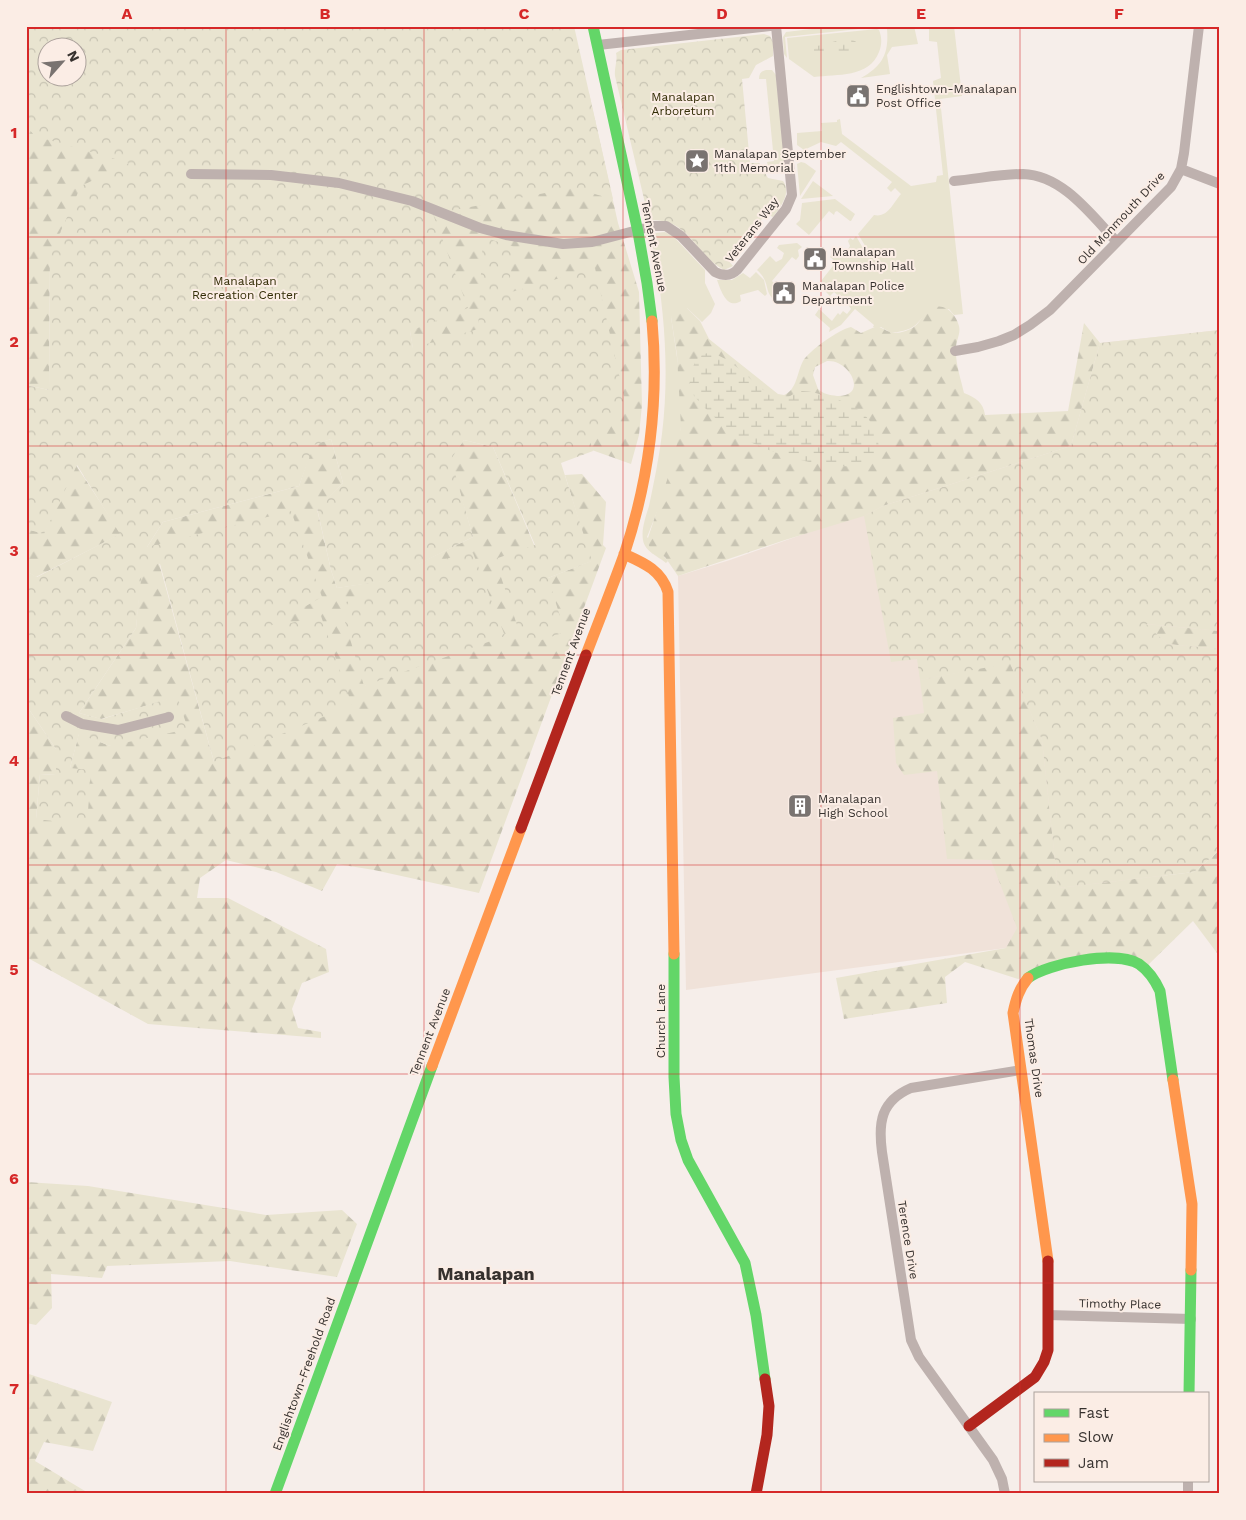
<svg xmlns="http://www.w3.org/2000/svg" width="1246" height="1520" font-family="'Work Sans',sans-serif">
<style>
.built{fill:#f0e2d9}
.grass{fill:#e9e4d0}
.forest{fill:url(#forest-firs);fill-rule:evenodd}
.wetland{fill:url(#wetland-marsh)}
.park{fill:url(#park-crowns);fill-rule:evenodd}
.lines{fill:none;stroke-linecap:round;stroke-linejoin:round}
.street{stroke:#beb1ae;stroke-width:10}
.fast{stroke:#63d668;stroke-width:11}
.slow{stroke:#ff974d;stroke-width:11}
.jam{stroke:#b3261e;stroke-width:11}
.grid{fill:none;stroke:#d62828;stroke-width:1;stroke-opacity:0.55}
.labels{text-anchor:middle;stroke-width:4;stroke-linejoin:round;paint-order:stroke}
.poi-label{font-size:12px;fill:#36312e;stroke:#fbede5;text-anchor:start}
.park-label{font-size:12px;fill:#322c05;stroke:#fbede5}
.street-label{font-size:12px;fill:#36312e;stroke:#fbede5}
.district-label{font-size:18px;font-weight:bold;fill:#36312e;stroke:#fbede5}
.neatline{fill:none;stroke:#d62828;stroke-width:2}
.grid-label{font-size:16px;text-anchor:middle;font-weight:bold;fill:#d62828}
</style>
<defs>
<pattern id="forest-firs" width="22" height="20" patternUnits="userSpaceOnUse" patternTransform="scale(1.25)"><rect width="22" height="20" fill="#e9e4d0"/><path d="M5 1l3.5 6h-7zM16 11l3.5 6h-7z" fill="#c8c4b3"/></pattern>
<pattern id="wetland-marsh" width="20" height="14" patternUnits="userSpaceOnUse" patternTransform="scale(1.25)"><rect width="20" height="14" fill="#e9e4d0"/><path d="M1 5h8M5 5V1M11 12h8M15 12V8" fill="none" stroke="#c8c4b3"/></pattern>
<pattern id="park-crowns" width="20" height="18" patternUnits="userSpaceOnUse" patternTransform="scale(1.25)"><rect width="20" height="18" fill="#e9e4d0"/><path d="M2 6a3 3 0 1 1 6 0M12 15a3 3 0 1 1 6 0" fill="none" stroke="#c8c4b3"/></pattern>
</defs>
<rect width="100%" height="100%" fill="#f6eeea"/>
<!-- built -->
<path class="built" d="M1220,330V850L1006,948L686,990L678,576L730,560L883,506L1071,446L1100,343Z"/>
<!-- grass -->
<path class="grass" d="M837,26L877,27L785,37L787,58L784,54L783,37L786,32Z
M904,26H914L918,44L892,47L887,55L890,74L861,78C883,66 889,53 887,29Z
M929,26H954L962,96L940,99L963,314L954,315L949,309L926,313C914,328 912,330 891,333L881,327H873L874,325L855,309L841,325L829,332L830,328L815,315L819,309L832,321L838,313L840,315L843,311L847,314L851,309L849,306V305L834,292L830,296L825,291L828,287L821,281L836,262L830,257L836,249L841,252L847,251L850,246L848,241L850,238L853,240L856,236L864,250L867,249L858,234L874,215C888,218 893,203 901,194L895,188L891,192L887,188L892,182L841,142L836,146L821,142L804,150L797,145V133L822,131L821,123L837,122V120L840,119L842,134L911,186L936,182L937,176L943,175L933,81L941,78L937,42L929,41Z
M877,29L879,30C882,37 882,45 879,52C869,78 837,74 814,77L789,59L787,38Z
M766,70H772L776,75L785,163L782,167L774,170L768,166L767,162L774,161L766,79H759C759,74 761,71 766,70Z
M801,162L805,163L816,171L800,196L797,164Z
M813,181L833,196L801,199Z
M835,199L855,214L851,221H850L837,211L835,212L834,215L829,211L809,235L796,224L800,220L802,203Z
M665,232L673,236L705,270V283L715,304L711,313L702,322L687,308L671,317C676,352 684,393 681,427C677,465 661,502 647,537L668,561L666,563C658,556 645,552 643,540C641,529 646,516 649,506C654,482 659,458 662,434C670,368 664,302 651,237L656,233Z
M797,243L802,247L798,250L799,256L796,260L792,257L772,281L776,285L773,286V288L780,294L772,298C764,288 770,282 757,270L770,256L776,262L782,259L784,253L777,248L779,245Z
M756,272L764,280L767,294L765,296L758,290L740,295L741,301C727,310 721,291 717,280H732L743,273L750,278Z"/>
<!-- forest -->
<path class="forest" d="M589,93L618,223L639,292L642,405L639,435L631,464L589,449L485,333L413,349L410,331L50,255L49,390L26,385V97Z
M676,306H682L687,308L700,321L709,339L778,394L784,395C797,390 797,372 803,361C810,350 838,330 851,327L861,333L877,326C888,330 889,335 902,332C923,327 918,316 931,309C944,301 956,314 959,326C961,334 956,340 956,348C955,363 961,379 964,393C976,398 983,402 985,415L1068,411L1084,323L1100,343L1071,446L883,506L864,516L785,540L678,576L665,557L650,548L647,541L671,468L681,427L677,355L671,317ZM827,361C850,359 869,397 837,396C830,395 823,394 818,389L813,375L815,367Z
M331,439L343,483L317,509L331,570L337,588L394,579L365,686L414,566L473,537L450,459L464,440L493,447L548,578L591,561L565,475L582,474L606,502L603,545L606,548L479,893L374,870L337,864L322,891L276,872L226,860L200,878L197,898H228L326,949L329,972L302,983L292,1009L298,1028L321,1032V1038L148,1024L26,957V705L56,749V775L40,774L36,819L70,768L79,733L110,746L176,697L101,719L79,713L136,628L142,559L159,563L214,762L262,630L147,547L163,522L299,486L313,445Z
M76,465L121,534L36,577L26,571V529L44,533Z
M1145,624L1220,631V649L1167,644Z
M1010,662L1042,740L1058,888L1194,872L1220,850V957L1193,921L1147,966L1113,957L1018,979L965,962L945,977L947,1003L844,1019L836,978L1006,948L1017,928L991,860L947,859L937,771L904,775L896,763L893,718L924,713L920,680Z
M26,1182L88,1186L266,1215L342,1210L357,1224L337,1277L230,1261L107,1266L102,1278L51,1274L52,1308L36,1325L26,1323Z
M26,1373L112,1402L93,1451L44,1442L35,1461L90,1494H26Z"/>
<!-- wetland -->
<path class="wetland" d="M844,39C850,39 857,40 860,46L858,50L817,54L814,51V49L817,46Z
M709,353C729,356 746,376 762,389C767,392 772,397 778,399C788,401 794,390 803,391C810,391 819,394 826,396C854,403 883,420 878,454C873,460 867,464 859,465C826,471 773,454 744,439C730,432 716,419 705,408C699,401 691,395 690,386C689,380 691,373 693,367C696,359 700,354 709,353Z"/>
<!-- park -->
<path class="park" d="M26,26H574L613,199L572,188L433,214L468,308L410,331L413,348L478,329L483,237L514,247L508,293L595,268L625,401L589,437L593,451L561,463L592,561L548,578L565,632L524,646L495,559L535,545L493,447L464,440L451,459L473,537L417,565L473,553L505,636L364,686L340,605L392,580L337,588L331,570L317,508L343,483L331,439L314,445L299,486L163,522L147,547L291,511L322,597L265,629L321,616L352,705L214,762L160,564L143,560L136,628L79,713L102,719L177,696L188,729L110,746L79,734L70,768L91,770L87,825L36,819L40,774L56,775V749L26,705V571L37,577L120,534L77,465L44,534L26,529V385L49,390L50,255L81,186L129,163L35,136L26,126ZM48,48H78V78H48Z
M764,34L770,36L773,42V56L756,65L749,78L742,79L750,163H759L768,178L783,181C792,193 780,208 773,217L766,214L728,260L733,266L724,270C694,254 690,218 649,220L615,76C614,68 618,60 616,53L621,50Z
M1220,330V631L1146,624L1167,644L1220,649V850L1194,872L1058,888L1042,740L1010,663L920,680L917,659L891,662L864,516L883,506L1071,446L1100,343Z"/>
<g class="lines">
<!-- street -->
<path class="street" d="M598,45L770,26
M1181,169L1220,184
M191,174L271,175L339,183L412,201L480,228L506,235L563,244L592,242L653,226H666L681,236L715,272C723,276 731,276 737,270L786,209L792,195L776,26
M954,181C977,179 1000,174 1023,174C1063,175 1092,216 1117,242
M955,351L978,347L999,341L1014,335L1030,325L1050,310L1171,187L1181,169L1184,153L1199,26
M66,716L82,724L118,730L169,717
M1048,1315L1191,1319
M1005,1494L1002,1479L993,1460L919,1357L911,1340L882,1152C878,1122 881,1101 911,1088L1021,1070
M1188,1494V1481"/>
<!-- fast -->
<path class="fast" d="M593,26L638,232L647,283L652,321
M674,954V1077L676,1114L681,1140L688,1160L745,1263L756,1315L765,1379
M1028,978C1049,963 1116,950 1139,964C1149,971 1155,980 1160,991L1173,1080
M1189,1394L1191,1270
M275,1494L432,1066"/>
<!-- slow -->
<path class="slow" d="M624,554C644,563 661,570 668,592L674,954
M586,655C599,621 612,588 624,555C649,480 659,399 652,321
M1028,978C1019,989 1016,999 1013,1013L1048,1261
M432,1066L521,828
M1173,1080L1192,1204L1191,1270"/>
<!-- jam -->
<path class="jam" d="M521,828L586,655
M969,1426L1035,1377L1044,1362L1048,1350V1261
M756,1494L767,1435L769,1406L765,1379"/>
</g>
<!-- grid -->
<path class="grid" d="M226,26V1494M424,26V1494M623,26V1494M821,26V1494M1020,26V1494M26,237H1220M26,446H1220M26,655H1220M26,865H1220M26,1074H1220M26,1283H1220"/>
<!-- icons -->
<defs>
<symbol id="civic-square" viewBox="-11 -11 22 22"><rect x="-9" y="-9" width="18" height="18" rx="4" fill="#797370" stroke="#fbede5"/><path d="M-.6-6.5H3V-4.5H.6V-3L4-1V1h2V6H-6V1h2V-1L-.6-3ZM-1.2 2.5V6h2.4V2.5Z" fill="#fff"/></symbol>
<symbol id="sight-square" viewBox="-11 -11 22 22"><rect x="-9" y="-9" width="18" height="18" rx="4" fill="#797370" stroke="#fbede5"/><path d="M0-6L1.8-2.2L6-1.7L2.9 1.2L3.7 5.4L0 3.3L-3.7 5.4L-2.9 1.2L-6-1.7L-1.8-2.2Z" fill="#fff"/></symbol>
<symbol id="building-square" viewBox="-11 -11 22 22"><rect x="-9" y="-9" width="18" height="18" rx="4" fill="#797370" stroke="#fbede5"/><path d="M-4-6H4V6H1V3H-1V6H-4ZM-2.5-4.3h1.7v1.8h-1.7ZM.8-4.3h1.7v1.8H.8ZM-2.5-1h1.7V.8h-1.7ZM.8-1h1.7V.8H.8Z" fill="#fff"/></symbol>
</defs>
<g fill-rule="evenodd">
<use href="#civic-square" x="844" y="82" width="28" height="28"/>
<use href="#sight-square" x="683" y="147" width="28" height="28"/>
<use href="#civic-square" x="801" y="245" width="28" height="28"/>
<use href="#civic-square" x="770" y="279" width="28" height="28"/>
<use href="#building-square" x="786" y="792" width="28" height="28"/>
</g>
<g class="labels">
<!-- poi labels -->
<g class="poi-label">
<text x="876" y="93">Englishtown-Manalapan<tspan x="876" dy="14">Post Office</tspan></text>
<text x="714" y="158">Manalapan September<tspan x="714" dy="14">11th Memorial</tspan></text>
<text x="832" y="256">Manalapan<tspan x="832" dy="14">Township Hall</tspan></text>
<text x="802" y="290">Manalapan Police<tspan x="802" dy="14">Department</tspan></text>
<text x="818" y="803">Manalapan<tspan x="818" dy="14">High School</tspan></text>
</g>
<!-- park labels -->
<g class="park-label">
<text x="683" y="101">Manalapan<tspan x="683" dy="14">Arboretum</tspan></text>
<text x="245" y="285">Manalapan<tspan x="245" dy="14">Recreation Center</tspan></text>
</g>
<!-- street labels -->
<g class="street-label">
<text transform="translate(1121 218) rotate(-47)" y="4">Old Monmouth Drive</text>
<text transform="translate(752 230) rotate(-52)" y="4">Veterans Way</text>
<text transform="translate(654 246) rotate(79)" y="4">Tennent Avenue</text>
<text transform="translate(571 652) rotate(-70)" y="4">Tennent Avenue</text>
<text transform="translate(661 1021) rotate(-90)" y="4">Church Lane</text>
<text transform="translate(430 1032) rotate(-69)" y="4">Tennent Avenue</text>
<text transform="translate(1034 1058) rotate(82)" y="4">Thomas Drive</text>
<text transform="translate(908 1240) rotate(81)" y="4">Terence Drive</text>
<text transform="translate(1120 1304) rotate(1)" y="4">Timothy Place</text>
<text transform="translate(304 1374) rotate(-70)" y="4">Englishtown-Freehold Road</text>
</g>
<!-- district labels -->
<g class="district-label">
<text x="486" y="1280">Manalapan</text>
</g>
</g>
<!-- border -->
<rect width="1246" height="1520" fill="none" stroke="#fbede5" stroke-width="55"/>
<!-- legend -->
<rect x="1034" y="1392" width="175" height="90" fill="#fbede5" stroke="#aca29c"/>
<rect x="1044" y="1409" width="25" height="8" fill="#63d668" stroke="#aca29c"/>
<text x="1078" y="1418" font-size="15" fill="#36312e">Fast</text>
<rect x="1044" y="1434" width="25" height="8" fill="#ff974d" stroke="#aca29c"/>
<text x="1078" y="1442" font-size="15" fill="#36312e">Slow</text>
<rect x="1044" y="1459" width="25" height="8" fill="#b3261e" stroke="#aca29c"/>
<text x="1078" y="1468" font-size="15" fill="#36312e">Jam</text>
<!-- north arrow -->
<g transform="translate(62 62) rotate(63)"><circle r="24" fill="#fbede5" stroke="#aca29c"/>
<path d="M0-4L9 19L0 12L-9 19Z" fill="#797370"/>
<text y="-8" font-size="14" font-weight="bold" text-anchor="middle" fill="#36312e">N</text>
</g>
<rect x="28" y="28" width="1190" height="1464" class="neatline"/>
<g class="grid-label">
<text x="127" y="19">A</text>
<text x="325" y="19">B</text>
<text x="524" y="19">C</text>
<text x="722" y="19">D</text>
<text x="921" y="19">E</text>
<text x="1119" y="19">F</text>
<text x="14" y="138">1</text>
<text x="14" y="347">2</text>
<text x="14" y="556">3</text>
<text x="14" y="766">4</text>
<text x="14" y="975">5</text>
<text x="14" y="1184">6</text>
<text x="14" y="1394">7</text>
</g>
</svg>
